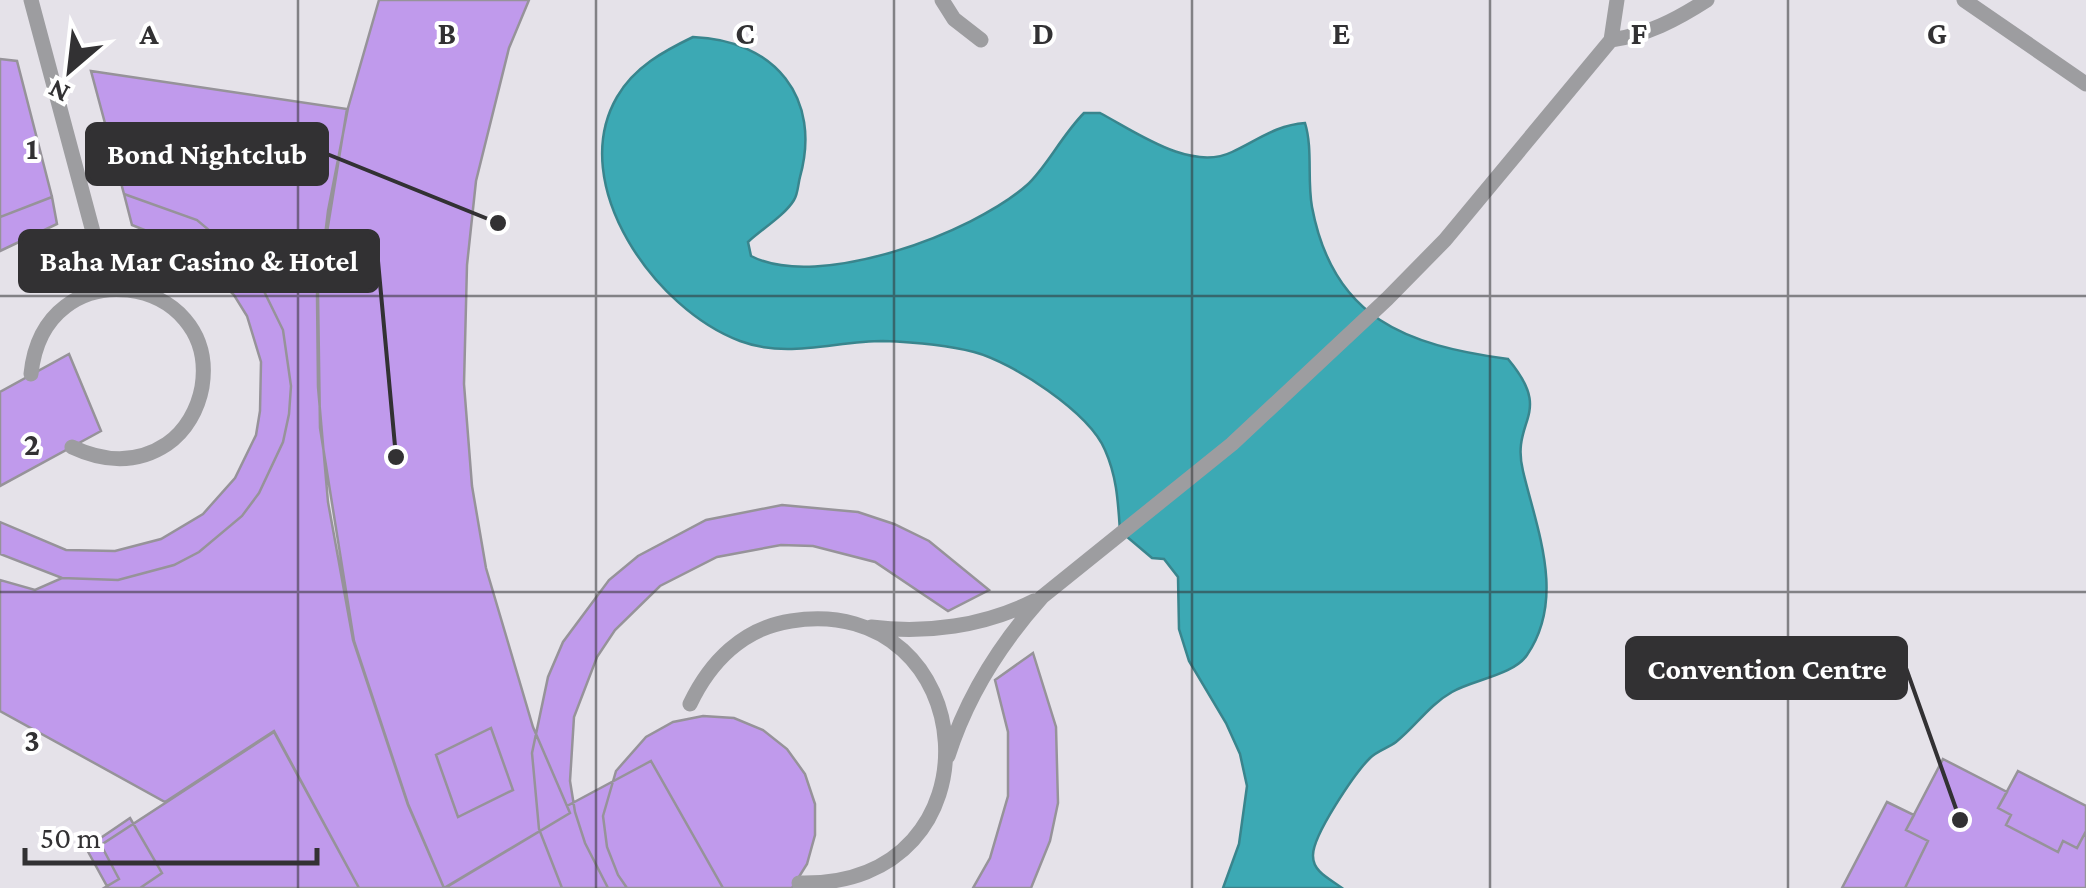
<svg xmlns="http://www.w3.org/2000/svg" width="2086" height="888" font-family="'Crimson Pro',serif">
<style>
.water{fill:#3ca9b4;stroke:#39858d;stroke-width:2.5}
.building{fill:#c09aec;stroke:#969399;stroke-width:2.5}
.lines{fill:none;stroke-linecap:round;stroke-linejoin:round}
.service{stroke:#9d9da0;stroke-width:15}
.grid{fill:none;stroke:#323133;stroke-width:2.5;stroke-opacity:0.55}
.grid-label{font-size:32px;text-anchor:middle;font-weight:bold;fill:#323133;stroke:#fff;stroke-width:8;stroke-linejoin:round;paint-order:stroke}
.leader{fill:none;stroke:#323133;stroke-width:4}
.callout-dot{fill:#323133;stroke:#fff;stroke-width:4}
.callout{fill:#323133;stroke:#323133;stroke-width:4}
.callout-label{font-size:30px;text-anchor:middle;font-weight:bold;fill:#fff}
</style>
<rect width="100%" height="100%" fill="#e5e2e9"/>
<!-- water -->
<path class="water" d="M693,37C775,40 822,98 800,177C798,184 798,194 794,200C785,215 762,229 748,242L751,256C818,291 973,233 1027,185C1046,168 1062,135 1084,113H1100C1136,132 1191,172 1232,152C1258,140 1276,125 1305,123C1313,149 1307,179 1312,207C1333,319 1406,345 1508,359C1555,415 1510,419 1523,471C1537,530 1566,598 1527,655C1514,675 1472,680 1452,692C1429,705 1416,726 1396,742C1388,748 1377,751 1370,758C1355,773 1312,836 1313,856C1313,872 1330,879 1342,888H1223L1239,844L1247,786L1240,754L1226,723L1189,661L1179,629L1178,577L1164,559L1152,558L1120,531C1118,502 1117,477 1105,450C1089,412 1012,362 974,352C947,345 911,342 883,341C835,341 788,359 740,341C656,310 566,185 617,97C634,67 664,51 693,37Z"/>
<!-- building -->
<path class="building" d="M379,0H529L509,48L476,181L467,265L464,384L472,486L486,568L533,727L570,813L444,888L408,804L354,641L320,428L318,294L328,211L348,108Z
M0,59L17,61L52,197L0,217Z
M91,71L347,109L317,294L318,387L328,502L353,640L408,805L444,888H359L274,731L165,802L0,711V580L35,590L62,578L118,580L174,565L199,552L242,516L259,493L283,442L289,414L291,386L283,330L258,279L240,256L197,220L124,194Z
M124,194L197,220L240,256L258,279L283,330L291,386L289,414L283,442L259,493L242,516L199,552L174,565L118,580L62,578L0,554V522L66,550L115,551L161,539L203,514L235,478L256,435L260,411L261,362L247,316L234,295L182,245L132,225Z
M52,197L57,224L0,251V217Z
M69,354L101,431L0,486V392Z
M782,505L858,512L894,524L929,541L989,590L948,611L875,562L813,546L781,545L717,557L660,586L615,630L597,657L574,717L570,781L575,812L585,843L608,888H562L539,829L532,753L548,677L563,642L609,580L638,556L706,520Z
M1033,653L1056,727L1058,803L1050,841L1031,888H973L990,858L1008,796V732L995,680Z
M703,716L734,718L763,730L787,749L805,774L815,804V835L807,864L792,888H627L618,875L607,847L603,816L616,771L646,737L673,722Z
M491,728L513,790L458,817L436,755Z
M274,732L359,888H104L119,879L101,845Z
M1943,759L2007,792L1998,808L2011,815L2006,825L2058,852L2063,841L2077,848L2086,831V888H1905L1928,841L1906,830Z
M651,761L723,888H445L570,813L567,806Z
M2018,771L2086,806V831L2077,848L2063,841L2058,852L2006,825L2011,815L1998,808Z
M1887,802L1914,815L1906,830L1928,841L1905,888H1842Z
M130,818L162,873L140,888H108L86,848Z"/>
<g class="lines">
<!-- service -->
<path class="service" d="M31,0L108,288
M942,0L954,19L981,40
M1964,0L2086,84
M1611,40C1647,35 1676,20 1707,0
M31,374C44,246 220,274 202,387C198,409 186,431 167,444C137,464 104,462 72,447
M871,627C926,634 984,626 1034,601
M690,704C710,662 743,628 791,621C983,591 1008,888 799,883
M948,756C967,696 1000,644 1042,597L1232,444L1387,299L1445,240L1611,40L1617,0"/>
</g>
<!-- grid -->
<path class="grid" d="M298,0V888M596,0V888M894,0V888M1192,0V888M1490,0V888M1788,0V888M0,296H2086M0,592H2086"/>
<g class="grid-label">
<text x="149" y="44">A</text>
<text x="447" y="44">B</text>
<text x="745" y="44">C</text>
<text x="1043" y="44">D</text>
<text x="1341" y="44">E</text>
<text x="1639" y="44">F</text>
<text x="1937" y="44">G</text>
<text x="32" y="159">1</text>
<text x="32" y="455">2</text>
<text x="32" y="751">3</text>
</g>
<!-- callouts -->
<path class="leader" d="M498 223L327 154M396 457L378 261M1960 820L1906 668"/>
<g class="callout-dot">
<circle cx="498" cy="223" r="10"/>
<circle cx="396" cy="457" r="10"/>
<circle cx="1960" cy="820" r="10"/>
</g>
<g class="callout">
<rect x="87" y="124" width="240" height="60" rx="10"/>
<rect x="20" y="231" width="358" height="60" rx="10"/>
<rect x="1627" y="638" width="279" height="60" rx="10"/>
</g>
<g class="callout-label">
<text x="207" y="164">Bond Nightclub</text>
<text x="199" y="271">Baha Mar Casino &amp; Hotel</text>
<text x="1767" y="679">Convention Centre</text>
</g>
<!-- north arrow -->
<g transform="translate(70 70) rotate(208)" stroke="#ffffff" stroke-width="8" paint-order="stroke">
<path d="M0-8L18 38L0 25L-18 38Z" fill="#323133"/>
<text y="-15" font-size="28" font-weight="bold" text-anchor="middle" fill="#323133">N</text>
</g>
<!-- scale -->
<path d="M25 848v15h292v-15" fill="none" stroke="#323133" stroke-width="5"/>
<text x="40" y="848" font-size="30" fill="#323133" stroke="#ffffff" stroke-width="8" paint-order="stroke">50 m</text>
</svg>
